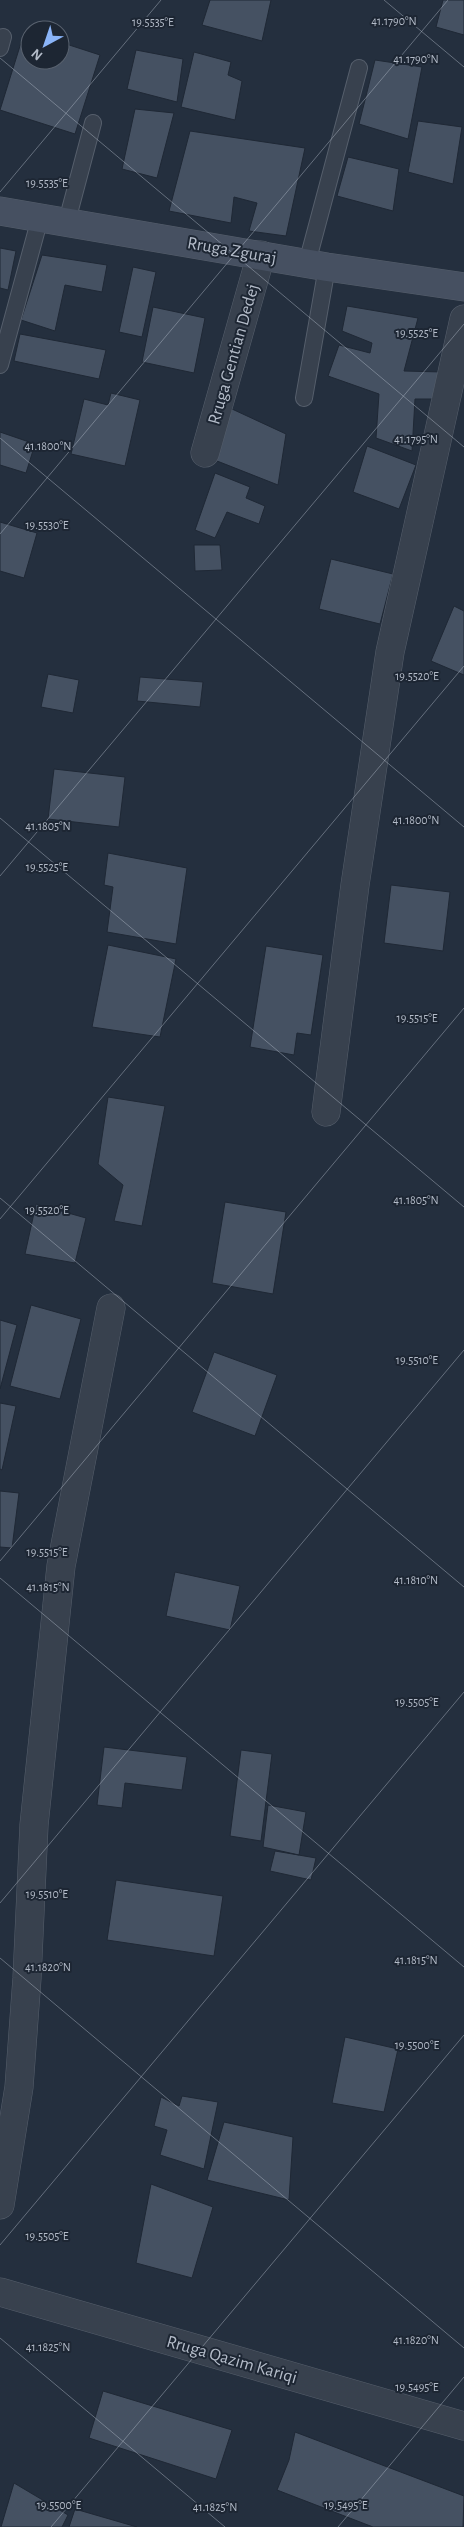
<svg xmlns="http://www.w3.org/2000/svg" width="464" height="2527" font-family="'Alegreya Sans',sans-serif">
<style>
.building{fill:#455162;stroke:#1f2835}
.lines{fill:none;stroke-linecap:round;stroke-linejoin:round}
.service-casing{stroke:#565f6c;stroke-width:18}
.minor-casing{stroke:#565f6c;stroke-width:29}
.tertiary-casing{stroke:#565f6c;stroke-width:29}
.secondary-casing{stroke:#565f6c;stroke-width:29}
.service{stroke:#38414e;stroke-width:16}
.minor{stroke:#38414e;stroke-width:28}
.tertiary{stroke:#38414e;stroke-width:28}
.secondary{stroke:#465061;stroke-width:28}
.ticks{fill:none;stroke:#b4bcc9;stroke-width:1;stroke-opacity:0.45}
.labels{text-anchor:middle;stroke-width:4;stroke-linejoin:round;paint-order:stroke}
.street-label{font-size:18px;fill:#b4bcc9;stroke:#1d2633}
.ticks-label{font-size:12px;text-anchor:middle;fill:#b4bcc9;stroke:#1d2633;stroke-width:4;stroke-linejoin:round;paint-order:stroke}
</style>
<rect width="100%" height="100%" fill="#242f3e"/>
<!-- building -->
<path class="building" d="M210,0H271L262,41L202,25Z
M443,0H464V35L436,27Z
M25,30L30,32V60H60V42L100,55L75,134L0,110Z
M136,50L183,59L177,102L127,89Z
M194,52L231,62L228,75L242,81L235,120L181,107Z
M375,60L422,67L408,139L359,124Z
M135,109L174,113L157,178L122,169Z
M418,121L462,127L453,184L408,172Z
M190,131L305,148L286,236L249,231L257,203L234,197L231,223L169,211Z
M348,157L399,169L393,211L337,196Z
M0,248L16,251L8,290L0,288Z
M42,255L107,265L102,292L65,285L55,331L21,320Z
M133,267L156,272L142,337L119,332Z
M347,306L418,318L404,371L442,372L437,399H415L412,451L376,438L379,394L328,376L339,345L370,353L372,343L342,331Z
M153,307L205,318L194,373L142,362Z
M20,334L106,350L99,379L14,361Z
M111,393L140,400L125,466L71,454L84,399L108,405Z
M232,409L286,434L278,485L212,459Z
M0,432L35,444L26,473L0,465Z
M367,446L416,465L399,509L353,492Z
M215,473L250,487L246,498L265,506L259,524L227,512L215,538L195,530Z
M0,522L37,533L24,578L0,571Z
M194,545H220L222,570L195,571Z
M331,559L393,574L380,624L319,609Z
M454,606L464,611V675L431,661Z
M48,674L79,680L73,713L41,707Z
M140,677L203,682L200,707L137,701Z
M54,769L125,777L119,827L48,819Z
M108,853L187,868L176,944L107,932L113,887L104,885Z
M391,885L450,892L443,951L384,943Z
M108,945L176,959L160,1037L92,1027Z
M266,946L323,955L311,1035L297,1033L294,1055L250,1047Z
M108,1097L165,1106L142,1226L114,1221L123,1185L98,1164Z
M225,1202L286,1212L273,1294L212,1283Z
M36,1204L86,1218L75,1263L25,1254Z
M31,1305L81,1319L60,1399L10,1386Z
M0,1320L17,1325L0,1389Z
M214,1352L277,1375L255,1436L192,1412Z
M0,1403L16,1406L2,1470L0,1469Z
M0,1491L19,1493L12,1548L0,1547Z
M175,1572L240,1586L230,1630L166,1616Z
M104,1747L187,1757L182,1790L125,1783L122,1808L97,1805Z
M241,1750L272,1754L261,1841L230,1836Z
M268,1805L306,1812L299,1855L263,1847Z
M275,1851L316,1858L311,1880L270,1871Z
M116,1880L223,1896L214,1956L107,1940Z
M345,2037L398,2049L384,2112L332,2103Z
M182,2096L218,2102L204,2169L160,2155L167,2130L154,2126L161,2097L179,2106Z
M224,2122L293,2137L289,2200L207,2180Z
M151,2184L213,2207L192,2278L136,2263Z
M103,2391L232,2430L216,2479L89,2438Z
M295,2432L464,2496L463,2527H373L277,2490L289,2460Z
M14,2483L68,2515L62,2527H1Z
M75,2509L137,2527H69Z"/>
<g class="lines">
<defs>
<path id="service" d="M0,48L3,37
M67,221L93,123
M307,263L359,68
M0,365L40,218
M304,398L327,267"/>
<path id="minor" d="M205,453L261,255
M326,1112L355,885L390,652L464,319
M0,2205L19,2087L27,1978L34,1825L61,1566L111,1308"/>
<path id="tertiary" d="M0,2292L464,2426"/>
<path id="secondary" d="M0,211L327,267L464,287"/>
</defs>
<!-- service casing -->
<use href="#service" class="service-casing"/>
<!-- minor casing -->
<use href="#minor" class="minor-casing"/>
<!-- tertiary casing -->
<use href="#tertiary" class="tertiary-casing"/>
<!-- secondary casing -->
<use href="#secondary" class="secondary-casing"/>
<!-- service -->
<use href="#service" class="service"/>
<!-- minor -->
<use href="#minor" class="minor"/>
<!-- tertiary -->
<use href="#tertiary" class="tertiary"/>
<!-- secondary -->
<use href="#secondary" class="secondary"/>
</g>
<!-- ticks -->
<path class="ticks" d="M384,0L464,67M0,58L464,447M0,192L161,0M0,438L464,827M0,534L448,0M0,818L464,1207M0,876L464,324M0,1198L464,1587M0,1219L464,666M0,1561L464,1008M0,1578L464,1967M0,1903L464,1350M0,1958L464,2348M0,2245L464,1692M0,2338L225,2527M51,2527L464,2035M338,2527L464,2377"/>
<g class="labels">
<!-- street labels -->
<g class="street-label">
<text transform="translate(232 250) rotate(10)" y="6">Rruga Zguraj</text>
<text transform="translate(233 354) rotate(-74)" y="6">Rruga Gentian Dedej</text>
<text transform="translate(232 2359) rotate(16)" y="6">Rruga Qazim Kariqi</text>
</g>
</g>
<g class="ticks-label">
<text x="394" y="25">41.1790°N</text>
<text x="153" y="26">19.5535°E</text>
<text x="416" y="63">41.1790°N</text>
<text x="47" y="187">19.5535°E</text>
<text x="417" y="337">19.5525°E</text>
<text x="416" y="443">41.1795°N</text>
<text x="48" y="450">41.1800°N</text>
<text x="47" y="529">19.5530°E</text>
<text x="417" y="680">19.5520°E</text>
<text x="416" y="824">41.1800°N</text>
<text x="48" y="830">41.1805°N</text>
<text x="47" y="871">19.5525°E</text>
<text x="417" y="1022">19.5515°E</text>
<text x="416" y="1204">41.1805°N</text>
<text x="47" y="1214">19.5520°E</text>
<text x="417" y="1364">19.5510°E</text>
<text x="47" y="1556">19.5515°E</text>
<text x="416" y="1584">41.1810°N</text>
<text x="48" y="1591">41.1815°N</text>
<text x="417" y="1706">19.5505°E</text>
<text x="47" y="1898">19.5510°E</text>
<text x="416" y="1964">41.1815°N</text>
<text x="48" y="1971">41.1820°N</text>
<text x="417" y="2049">19.5500°E</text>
<text x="47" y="2240">19.5505°E</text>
<text x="416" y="2344">41.1820°N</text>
<text x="48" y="2351">41.1825°N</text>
<text x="417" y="2391">19.5495°E</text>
<text x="59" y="2509">19.5500°E</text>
<text x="346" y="2509">19.5495°E</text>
<text x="215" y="2511">41.1825°N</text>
</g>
<!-- north arrow -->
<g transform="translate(45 45) rotate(220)"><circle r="24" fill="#1d2633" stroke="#59626f"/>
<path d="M0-4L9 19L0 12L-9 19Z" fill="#8ab4f8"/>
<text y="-8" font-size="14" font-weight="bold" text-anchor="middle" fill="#b4bcc9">N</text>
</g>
</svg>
